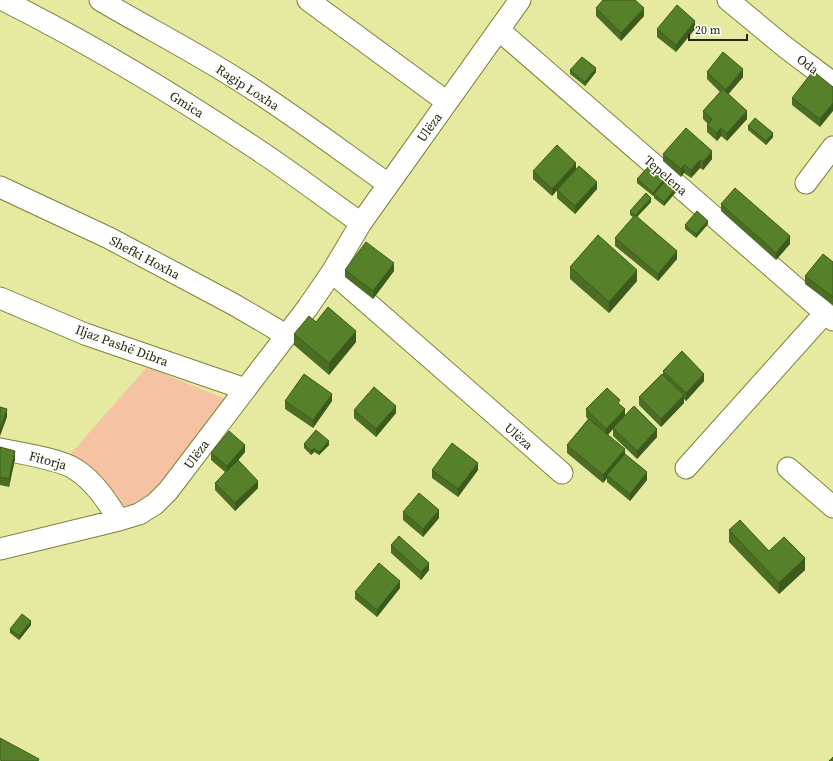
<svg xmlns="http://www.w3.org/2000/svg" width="833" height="761" font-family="'Source Serif 4',serif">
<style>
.green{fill:#f6c2a4}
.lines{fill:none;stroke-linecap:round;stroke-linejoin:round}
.minor-casing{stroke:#7e813a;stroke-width:23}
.minor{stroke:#fff;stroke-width:21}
.wall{fill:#4b6e24}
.shaded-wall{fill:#3d5a1d}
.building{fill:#57802a;stroke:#3d5a1d}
.labels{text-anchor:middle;stroke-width:3;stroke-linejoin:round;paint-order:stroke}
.street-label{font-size:13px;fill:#262709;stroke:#fff}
</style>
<rect width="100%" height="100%" fill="#e6eaa1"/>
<!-- green -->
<path class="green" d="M147,367L228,400L179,473L139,508L114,503L66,459Z"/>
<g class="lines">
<defs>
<path id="minor" d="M3,0C89,43 172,93 252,146C289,170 325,198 361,223
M100,0C144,26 189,49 232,76C286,109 337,148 388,184
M308,0L447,102
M728,0L785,47L833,83
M500,31L833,320
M806,183L833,147
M0,187L109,238L233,304L286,335
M332,272L562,473
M0,298L85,334L245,389
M0,449C19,453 60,459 75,469C94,481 107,501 119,520
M686,468L825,313
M788,468L833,507
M0,549L119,520L139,514L155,504L168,491L308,307L332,272L361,223L520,0"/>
</defs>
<!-- minor casing -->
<use href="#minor" class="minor-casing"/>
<!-- minor -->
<use href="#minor" class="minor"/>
</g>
<!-- wall -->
<path class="wall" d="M596,8L644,16L621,41L596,16Z
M657,29H695L676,52L657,37Z
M570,70L596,72L585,86L570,74Z
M707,72L743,77L728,94L747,119L727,141L721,136L717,141L707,132V125L708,124L703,119V111L720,92L707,79Z
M833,87L820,127L792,105V98Z
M748,126L773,137L766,145L748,130Z
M663,154L712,159L703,170L700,168L691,178L684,173L681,177L663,161Z
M576,169L597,189L575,214L557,198V190L552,196L533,179V171Z
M637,179L665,182L676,192L664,206L654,198V195L653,196L637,183Z
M651,202L637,217L677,259L658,281L615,246V238L633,217L630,215V211Z
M721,204L790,244L776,260L721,211Z
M708,224L696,238L685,229V225Z
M833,262V305L805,284V276Z
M570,267L637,281L609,313L570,279Z
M345,270L394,271L373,299L345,277Z
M316,322L356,342L329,375L294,345V334Z
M663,371L704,381L686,401L684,399V403L661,427L639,405V397L663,375Z
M285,401H332L313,428L285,409Z
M620,405L625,416L657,437L637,459L613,436V429L608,435L647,480L630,501L607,482V478L603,483L567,453V445L588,419L586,417V409Z
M354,410L396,413L376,437L354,418Z
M304,444L329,445L319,455L314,452L311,455L304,448Z
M0,447L15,459L9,487L0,485Z
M245,452L238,460L258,488L235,511L215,490V483L225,472L211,460V453Z
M432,470H478L458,497L432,478Z
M403,512L439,518L423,537L403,520Z
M729,530L769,551L805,570L779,594L729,542Z
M391,545L429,570L421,580L391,553Z
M400,588L377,617L355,599V592Z
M31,625L19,640L10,633V629Z"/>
<!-- shaded-wall -->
<path class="shaded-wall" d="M644,8V16L621,41V33Z
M695,21V29L676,52V45Z
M596,68V72L585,86V82Z
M743,69V77L726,97V90Z
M833,103V111L820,127V119Z
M747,111V119L727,141V133Z
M721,128V136L717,141V133Z
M773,133V137L766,145V141Z
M712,151V159L703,170V162Z
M700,160V168L691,178V170Z
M576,163V170L552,196V189Z
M684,165V173L681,177V169Z
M665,179V183L653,196V193Z
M597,182V189L575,214V206Z
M676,188V192L664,206V202Z
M651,198V202L635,219V216Z
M708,221V224L696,238V234Z
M790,236V244L776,260V253Z
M677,251V259L658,281V274Z
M394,263V271L373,299V291Z
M637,270V281L609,313V302Z
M356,331V342L329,375V363Z
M704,374V381L686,401V393Z
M332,394V401L313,428V420Z
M684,395V403L661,427V419Z
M396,406V413L376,437V429Z
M7,409V417L0,436V429Z
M625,409V417L613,428V429L606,437V429Z
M657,429V437L637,459V451Z
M329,441V445L319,455V452Z
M245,445V452L227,474V466Z
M314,448V452L311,455V451Z
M625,449V456L607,475V478L603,483V475Z
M15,451V459L9,487V479Z
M478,463V470L458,497V489Z
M647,472V480L630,501V494Z
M258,481V488L235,511V503Z
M439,510V518L423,537V529Z
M805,558V570L779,594V583Z
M429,563V570L421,580V572Z
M400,581V588L377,617V610Z
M31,621V625L19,640V636Z"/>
<!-- building -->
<path class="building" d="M603,0H635L644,8L621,33L596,8Z
M677,5L695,21L676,45L657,29Z
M723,52L743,69L726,90L707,72Z
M582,57L596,68L585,82L570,70Z
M813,71L833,87V103L820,119L792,98Z
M723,89L747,111L727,133L721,128L717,133L707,125L712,119L703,111Z
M755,118L773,133L766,141L748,126Z
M686,128L712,151L703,162L700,160L691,170L684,165L681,169L663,154Z
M557,145L576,163L552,189L533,171Z
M579,166L597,182L575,206L557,190Z
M649,166L665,179L653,193L637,179Z
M666,180L676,188L664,202L654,194Z
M735,188L790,236L776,253L721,204Z
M646,193L651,198L635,216L630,211Z
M697,211L708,221L696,234L685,225Z
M635,215L677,251L658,274L615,238Z
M598,235L637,270L609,302L570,267Z
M366,242L394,263L373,291L345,270Z
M823,254L833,262V297L805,276Z
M328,307L356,331L329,363L294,334L309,316L316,322Z
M682,351L704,374L686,393L663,371Z
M304,374L332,394L313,420L285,401Z
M662,374L684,395L661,419L639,397Z
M374,387L396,406L376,429L354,410Z
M607,388L620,400L618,403L625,409L606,429L586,409Z
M634,406L657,429L637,451L613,428Z
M0,407L7,409L0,429Z
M589,419L625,449L603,475L567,445Z
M316,430L329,441L319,452L314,448L311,451L304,444Z
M229,431L245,445L227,466L211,453Z
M452,443L478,463L458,489L432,470Z
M0,447L15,451L9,479L0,477Z
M625,454L647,472L630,494L607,475Z
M238,460L258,481L235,503L215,483Z
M419,493L439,510L423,529L403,512Z
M740,520L769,551L784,537L805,558L779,583L729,530Z
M399,536L429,563L421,572L391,545Z
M379,563L400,581L377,610L355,592Z
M22,614L31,621L19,636L10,629Z
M0,738L39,759L38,761H3L0,760Z
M833,757V761H829Z"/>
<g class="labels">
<!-- street labels -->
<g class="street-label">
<text transform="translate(808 64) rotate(37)" y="5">Oda</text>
<text transform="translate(248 87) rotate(33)" y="5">Ragip Loxha</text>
<text transform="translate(187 104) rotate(32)" y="5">Gmica</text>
<text transform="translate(429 127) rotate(-54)" y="5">Ulëza</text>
<text transform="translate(666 175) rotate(41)" y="5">Tepelena</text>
<text transform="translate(145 257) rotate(28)" y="5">Shefki Hoxha</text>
<text transform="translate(122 345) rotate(20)" y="5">Iljaz Pashë Dibra</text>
<text transform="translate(519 436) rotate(41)" y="5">Ulëza</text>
<text transform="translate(196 454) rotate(-53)" y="5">Ulëza</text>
<text transform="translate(48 460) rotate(15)" y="5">Fitorja</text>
</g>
</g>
<!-- scale -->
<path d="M689 34v6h58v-6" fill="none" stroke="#262709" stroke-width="2"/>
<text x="695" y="34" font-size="12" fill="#262709" stroke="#ffffff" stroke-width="3" paint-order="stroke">20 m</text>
</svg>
